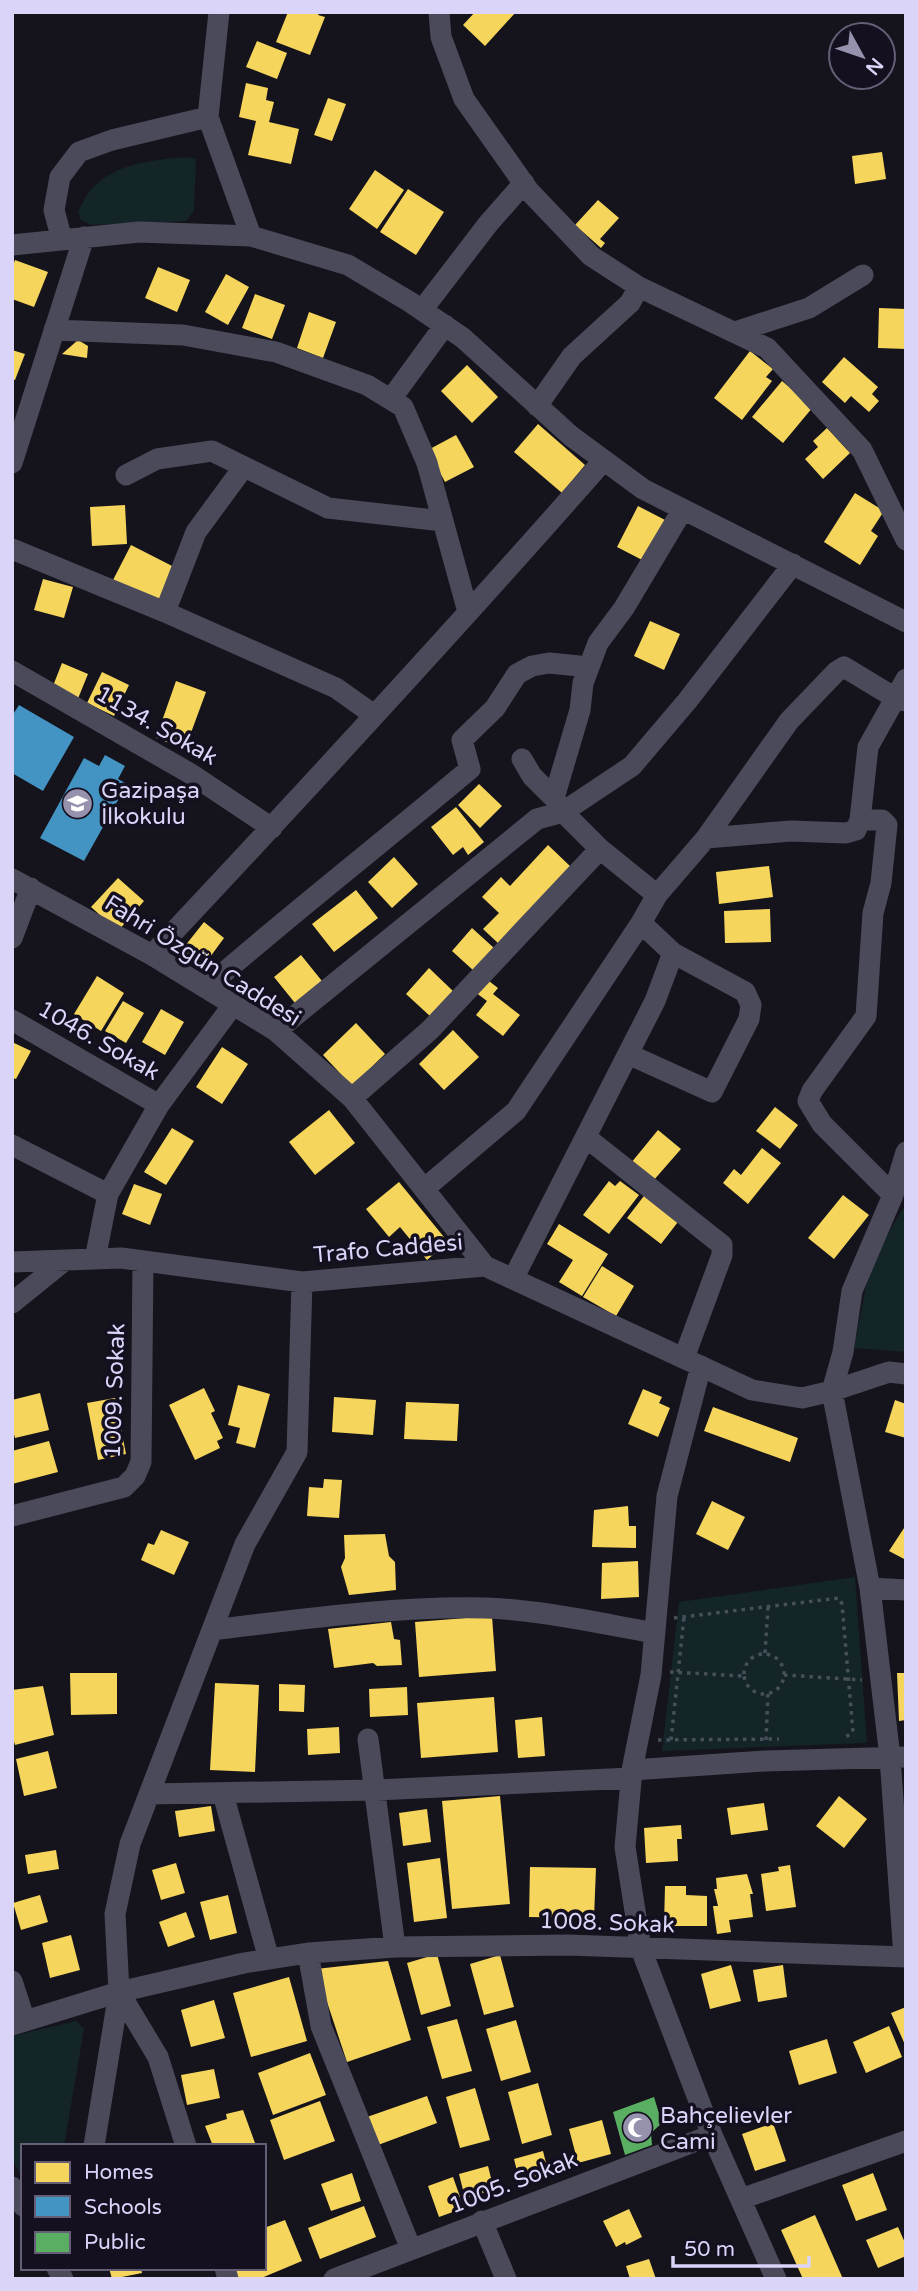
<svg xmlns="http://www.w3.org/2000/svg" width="918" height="2291" font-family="'Varela Round',sans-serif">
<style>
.green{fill:#142527}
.homes{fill:#f6d55c}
.schools{fill:#4393c3}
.public{fill:#5aae61}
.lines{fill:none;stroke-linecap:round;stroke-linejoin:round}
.path{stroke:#47505a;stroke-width:3.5;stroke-dasharray:3.5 5;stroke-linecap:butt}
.minor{stroke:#4b4a5b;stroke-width:21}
.labels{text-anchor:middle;stroke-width:7;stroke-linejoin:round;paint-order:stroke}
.street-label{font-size:23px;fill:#dbd4f9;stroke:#14101f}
.poi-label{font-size:23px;fill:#dbd4f9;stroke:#14101f;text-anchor:start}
</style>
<rect width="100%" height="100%" fill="#15141c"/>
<!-- green -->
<path class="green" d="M187,157L196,159L194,211L186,221L91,225L81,220L78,211C82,205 85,197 89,192C112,163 153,160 187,157Z
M906,1204V1352L854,1348L866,1286L885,1238Z
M855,1577L867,1743L662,1751L679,1602Z
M76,2021L84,2029L64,2146H23V2179L12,2159V2036Z"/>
<!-- homes -->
<path class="homes" d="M288,12H320L318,15L325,17L310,55L276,42Z
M475,12H516L485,46L463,25Z
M257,41L287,53L277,79L246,67Z
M246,83L268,88L266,100L274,102L269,122L299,129L291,164L248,155L256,121L239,117Z
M328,98L346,104L332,141L314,135Z
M882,152L886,179L855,184L852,156Z
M375,170L404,190L377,229L349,209Z
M408,189L444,212L416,255L380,232Z
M598,200L619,218L600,239L605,243L601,248L575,225Z
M15,260L48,272L34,307L12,299V268Z
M158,267L190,280L177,312L145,298Z
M226,274L249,287L228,325L205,312Z
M255,294L285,305L272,339L242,328Z
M879,308L906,309V349L878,348Z
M309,312L336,322L323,358L297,348Z
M78,340L88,346L87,358L62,354Z
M12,350L25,354L15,380L12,379Z
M750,351L773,369L766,377L772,381L742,420L714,398Z
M844,357L878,387L872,394L879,401L869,412L851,396L845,403L822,382Z
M467,365L498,397L472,423L441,391Z
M782,381L813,407L783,443L752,417Z
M538,424L585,465L562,493L514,452Z
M827,428L850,453L823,479L805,459L818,447L813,441Z
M456,435L474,467L445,482L428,450Z
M855,493L884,511L871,531L878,536L860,565L824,542Z
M125,505L127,544L92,546L90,507Z
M638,506L667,521L646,562L617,547Z
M131,545L178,569L160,604L113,580Z
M43,579L73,587L64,618L34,610Z
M650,621L680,634L664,670L634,656Z
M62,663L88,674L77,701L51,691Z
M102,672L129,685L114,716L87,703Z
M176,681L206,692L185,749L156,738Z
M479,784L502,806L480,828L458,805Z
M456,807L484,842L468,855L463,847L453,855L431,827Z
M548,845L571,867L499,944L483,929L499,913L482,897L501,877L510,886Z
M394,857L418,884L392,908L368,882Z
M769,866L773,897L719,904L716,872Z
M118,878L144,901L118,931L91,907Z
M356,890L378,918L334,952L312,924Z
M770,909L771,942L725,943L724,911Z
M204,922L224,938L202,968L181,951Z
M472,928L494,948L474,971L452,951Z
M301,955L326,986L299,1008L274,977Z
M429,968L454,992L431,1017L406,994Z
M97,976L124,993L101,1031L74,1014Z
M485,978L498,988L493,994L520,1015L503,1036L476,1015L487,1001L475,992Z
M123,1001L144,1013L126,1043L105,1031Z
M161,1009L184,1022L165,1055L142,1042Z
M356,1023L385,1054L352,1086L323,1055Z
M453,1030L479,1057L444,1090L419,1064Z
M12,1042L31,1051L16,1079L12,1078Z
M222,1047L248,1064L222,1104L196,1087Z
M775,1107L798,1125L780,1149L756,1131Z
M329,1110L355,1143L315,1175L289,1142Z
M172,1128L194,1141L166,1185L144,1172Z
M658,1130L681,1149L653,1181L631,1163Z
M762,1148L781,1163L748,1204L723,1183L734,1169L741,1175Z
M609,1181L615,1186L620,1181L639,1195L609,1234L583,1215Z
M399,1182L448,1242L427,1260L400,1227L389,1237L366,1209Z
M134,1184L162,1194L150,1225L122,1214Z
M647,1192L681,1218L661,1244L627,1218Z
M843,1195L869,1215L834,1259L808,1238Z
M559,1224L608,1254L582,1296L559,1282L573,1260L547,1244Z
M602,1266L634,1286L616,1316L583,1297Z
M238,1385L270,1394L255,1448L236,1443L240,1428L228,1425Z
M204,1388L215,1411L211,1413L223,1438L217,1441L220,1448L195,1460L169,1405Z
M643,1389L662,1397L659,1403L670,1408L658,1437L628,1424Z
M40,1393L49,1430L15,1438L12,1427V1400Z
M334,1397L376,1400L373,1435L332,1432Z
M115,1398L126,1454L98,1460L87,1403Z
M895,1400L906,1404V1438L885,1432Z
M406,1402L459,1404L457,1441L404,1439Z
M713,1407L798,1438L790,1462L704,1431Z
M49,1441L58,1472L12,1484V1451Z
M324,1479L342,1480L339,1518L307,1516L309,1487L323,1488Z
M712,1501L745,1517L728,1550L696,1534Z
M628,1506L629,1526H636V1548L592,1547L594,1510Z
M906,1525V1560L889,1551Z
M161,1530L189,1542L174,1575L141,1560L148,1543L154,1545Z
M385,1534L389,1556L395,1562L396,1590L349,1595L341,1567L345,1558L344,1535Z
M638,1561L639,1597L601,1599L602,1563Z
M492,1616L496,1671L419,1677L415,1622Z
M391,1622L394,1639L400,1640L402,1665L377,1666L373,1663L334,1668L328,1629Z
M70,1673H117V1714L71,1715Z
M897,1673H906V1720L899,1721Z
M215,1683L259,1685L255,1772L210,1770Z
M279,1684L305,1685L304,1712L279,1711Z
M43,1686L54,1735L15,1745L12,1735V1690Z
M407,1687L408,1715L370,1717L369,1689Z
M494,1697L498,1752L421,1758L417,1703Z
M542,1717L545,1756L518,1758L515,1720Z
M339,1727L340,1753L308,1755L307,1729Z
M48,1751L57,1788L24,1796L16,1759Z
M500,1796L510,1904L452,1909L442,1801Z
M839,1796L867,1819L844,1848L816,1826Z
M764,1803L768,1830L731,1835L727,1808Z
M211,1806L215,1831L179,1837L175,1811Z
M427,1809L431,1842L403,1846L399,1813Z
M681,1825L682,1839H677L678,1861L646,1863L644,1828Z
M56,1850L59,1869L28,1874L25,1855Z
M440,1858L447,1918L414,1922L407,1863Z
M176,1863L185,1893L161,1900L152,1870Z
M790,1865L796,1907L766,1911L761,1874L779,1871L778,1867Z
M530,1867L596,1868L594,1918L529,1917Z
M747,1874L753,1894H750L753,1917L729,1920L731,1932L717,1934L713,1906H718L714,1889H717L716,1878Z
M665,1886H686V1895L707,1896V1926H664Z
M40,1895L48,1922L21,1930L13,1903Z
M228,1895L237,1933L210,1940L200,1902Z
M186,1912L195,1937L168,1947L159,1922Z
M71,1935L80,1970L50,1978L42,1943Z
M437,1954L451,2006L421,2015L407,1963Z
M500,1955L514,2007L484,2015L470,1964Z
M388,1961L411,2040L347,2062L316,1969Z
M731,1965L741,2001L710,2009L701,1974Z
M783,1965L787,1997L758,2002L753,1970Z
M289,1977L307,2041L251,2057L233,1993Z
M214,2000L225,2038L191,2047L181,2010Z
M906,2007V2047L891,2013Z
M457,2019L472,2071L442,2079L427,2027Z
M516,2020L531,2072L501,2081L486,2029Z
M889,2026L902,2057L866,2073L853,2042Z
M827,2039L837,2073L799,2085L789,2051Z
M310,2053L326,2095L273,2115L258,2073Z
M214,2069L220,2098L187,2105L181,2075Z
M538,2083L552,2135L522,2144L508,2092Z
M475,2088L490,2140L460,2148L446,2097Z
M427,2096L437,2123L378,2145L367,2117Z
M320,2101L335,2141L284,2160L270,2120Z
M243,2110L255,2143L246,2146H213L205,2126L227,2119L226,2114Z
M602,2120L611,2154L578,2163L569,2129Z
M773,2123L786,2161L755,2171L742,2134Z
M543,2151L549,2175L520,2183L514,2159Z
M488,2166L494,2190L465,2198L459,2174Z
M352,2173L361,2201L331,2211L321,2184Z
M873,2173L887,2210L856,2221L842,2185Z
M453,2177L464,2208L439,2217L428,2186Z
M364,2206L376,2237L320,2259L308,2228Z
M629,2209L642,2237L626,2245L625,2242L616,2247L603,2221Z
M815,2215L843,2279H803L781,2230Z
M285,2220L302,2261L259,2279H238L234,2268H264V2228Z
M898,2227L906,2245V2256L878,2268L866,2240Z
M649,2259L656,2279H630L626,2266Z
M109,2268H141L142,2273L112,2279Z"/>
<!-- schools -->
<path class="schools" d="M19,705L74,737L43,791L12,773V716Z
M105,755L125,766L118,779L127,784L84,861L40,838L84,758L99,766Z"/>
<!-- public -->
<path class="public" d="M654,2097L662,2123L651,2133L652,2145L625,2155L613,2112Z"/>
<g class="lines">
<!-- path -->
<path class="path" d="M674,1618L839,1598L842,1604L853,1732L843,1739
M765,1653L768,1607
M744 1674a20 20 0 1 1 40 0a20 20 0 1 1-40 0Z
M670,1672L744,1676
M784,1675L862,1680
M658,1740L779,1739
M671,1740L684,1617
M766,1740L768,1693"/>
<!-- minor -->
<path class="minor" d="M219,12L208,117L251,236
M439,12L441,37L464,99L529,191L591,256L639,287L767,348L862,450L906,540
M62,240L54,210L60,177L79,152L112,140L208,117
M12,245L139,232L251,236L348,265L410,302L463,338L571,436L643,489L906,622
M422,310L488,224L524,183
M54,330L183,335L276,352L367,385L403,407L427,463L468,612
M735,332L809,308L863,275
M391,399L445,325
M537,406L572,356L630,303L639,287
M12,463L84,237
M126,475L157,459L212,451L328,508L443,521
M12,549L165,612L336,688L374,715
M165,612L196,532L243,468
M12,671L191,774L272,828
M522,759L532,776L554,798L563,812L600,849L657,895
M554,798L580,710L583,683L598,643L624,608L683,509
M860,820H882L887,825L881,883L873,913L866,1016L812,1091L808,1101L822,1124L893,1195
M706,838L791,831L846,833L856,830L860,820L868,747L906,679
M12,879L152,955L276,1031L352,1098L485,1266
M12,938L31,888
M152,955C305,792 457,628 604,460
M206,988C292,913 382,843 470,769L462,740L495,708L517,674L532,666L549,663L589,667
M12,1020L159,1105
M276,1031L537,819L563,812L632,766L688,700L793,564
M628,1054L712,1092L749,1019L751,1005L745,992L673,953L641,923
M352,1098L430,1030L600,849
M587,1138L722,1245V1255L684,1358
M12,1145L108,1194
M424,1189L516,1111L641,923L657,895L706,838L789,721L836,672L844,667L897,699L906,701
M95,1259L108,1194L159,1105L233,1005
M12,1262L121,1258L302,1282L485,1266L752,1390L802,1398L832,1391L889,1372L906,1374
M513,1279L655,1001L673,953
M12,1303L64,1261
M701,1366L667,1496L651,1675L632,1770L625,1847L641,1949L712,2135L776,2279
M12,1516L124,1487L135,1476L141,1462L143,1261
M870,1588L906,1590
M212,1630C303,1619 393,1606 485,1608C542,1610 598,1623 655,1633
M368,1739L395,1947
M632,1770L765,1761L906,1757
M149,1794L376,1790L631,1778
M223,1794L269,1959
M308,1953L321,2026L411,2249
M904,1957L890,1757L870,1588L832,1391L843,1352L852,1291L893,1195L906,1152
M12,1981L25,2021
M119,1992L158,2057L186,2146
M12,2025L119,1992L244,1963L308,1953L395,1947L568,1945L906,1957
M94,2146L119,1992L115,1914L130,1844L245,1544L297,1452L302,1282
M12,2187L23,2206
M741,2199L906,2141
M482,2221L506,2279
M57,2268L63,2279
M225,2268L228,2279
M334,2279L712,2135"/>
</g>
<!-- icons -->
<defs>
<symbol id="school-disc" viewBox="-11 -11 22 22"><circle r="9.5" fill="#9691ac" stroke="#14101f"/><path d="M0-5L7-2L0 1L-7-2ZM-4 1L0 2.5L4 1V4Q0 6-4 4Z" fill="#fff"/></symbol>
<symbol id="mosque-disc" viewBox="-11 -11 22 22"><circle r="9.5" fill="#9691ac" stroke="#14101f"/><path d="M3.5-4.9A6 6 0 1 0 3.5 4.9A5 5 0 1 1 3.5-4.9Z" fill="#fff"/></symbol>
</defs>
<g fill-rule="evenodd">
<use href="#school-disc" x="60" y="786" width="35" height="35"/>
<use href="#mosque-disc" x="620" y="2110" width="35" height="35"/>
</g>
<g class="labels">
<!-- street labels -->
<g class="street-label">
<text transform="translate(157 725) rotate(30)" y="8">1134. Sokak</text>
<text transform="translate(203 960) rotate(32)" y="8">Fahri Özgün Caddesi</text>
<text transform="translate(99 1040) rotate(30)" y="8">1046. Sokak</text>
<text transform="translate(388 1248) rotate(-5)" y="8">Trafo Caddesi</text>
<text transform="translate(114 1391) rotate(-88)" y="8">1009. Sokak</text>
<text transform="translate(607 1922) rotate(2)" y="8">1008. Sokak</text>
<text transform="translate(513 2182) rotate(-21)" y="8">1005. Sokak</text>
</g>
<!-- poi labels -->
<g class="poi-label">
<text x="101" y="798">Gazipaşa<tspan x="101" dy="26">İlkokulu</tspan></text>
<text x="660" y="2123">Bahçelievler<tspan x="660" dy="26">Cami</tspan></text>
</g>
</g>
<!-- border -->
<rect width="918" height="2291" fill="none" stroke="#dbd4f9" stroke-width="28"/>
<!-- legend -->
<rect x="21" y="2144" width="245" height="126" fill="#14101f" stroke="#645e76" stroke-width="2"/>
<rect x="35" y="2162" width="35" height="21" fill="#f6d55c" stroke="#645e76" stroke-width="2"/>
<text x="84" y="2179" font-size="21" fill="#dbd4f9">Homes</text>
<rect x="35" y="2196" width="35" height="21" fill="#4393c3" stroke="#645e76" stroke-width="2"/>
<text x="84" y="2214" font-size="21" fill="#dbd4f9">Schools</text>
<rect x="35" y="2232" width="35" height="21" fill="#5aae61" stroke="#645e76" stroke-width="2"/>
<text x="84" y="2249" font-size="21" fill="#dbd4f9">Public</text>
<!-- north arrow -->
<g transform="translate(862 56) rotate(130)"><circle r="33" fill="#14101f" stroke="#645e76" stroke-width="2"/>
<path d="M0-5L12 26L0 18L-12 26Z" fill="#9691ac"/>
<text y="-10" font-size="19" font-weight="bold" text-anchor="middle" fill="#dbd4f9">N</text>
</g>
<!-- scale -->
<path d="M673 2256v10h136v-10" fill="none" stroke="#dbd4f9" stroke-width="3.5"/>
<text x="684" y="2256" font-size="21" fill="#dbd4f9" stroke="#14101f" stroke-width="5" paint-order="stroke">50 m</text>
</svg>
